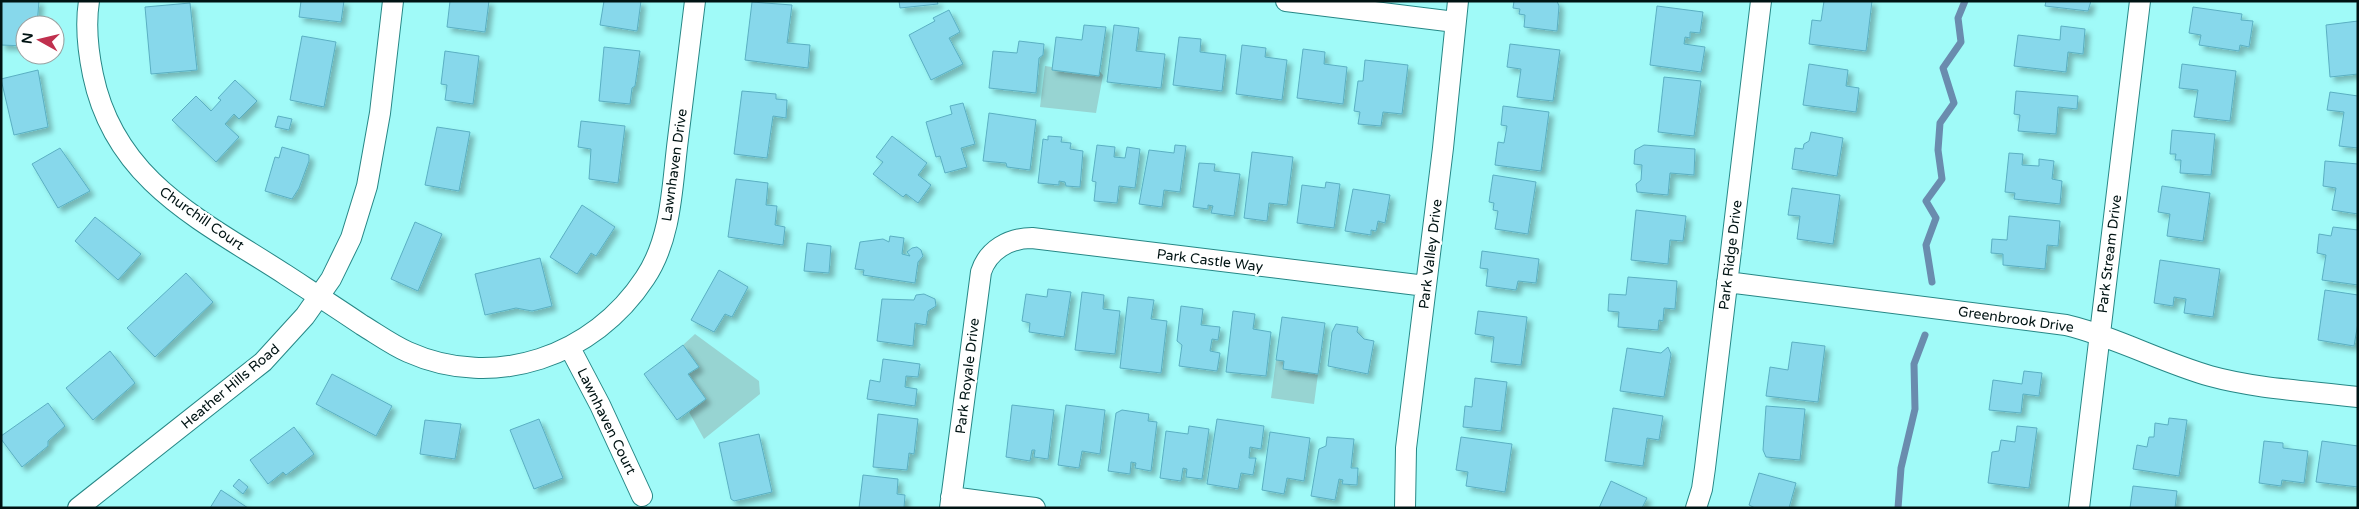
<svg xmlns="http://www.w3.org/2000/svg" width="2359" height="509" font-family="'Varela Round',sans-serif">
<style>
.green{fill:#97d4d2}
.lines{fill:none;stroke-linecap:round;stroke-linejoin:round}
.stream{stroke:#6a8cae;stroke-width:7}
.building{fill:#87d8eb;stroke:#5aafc2;filter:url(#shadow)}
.street-casing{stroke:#268786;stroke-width:22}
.street{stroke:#fff;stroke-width:20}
.labels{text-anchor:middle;stroke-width:5;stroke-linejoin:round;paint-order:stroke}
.street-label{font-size:14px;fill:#001313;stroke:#fff}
</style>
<defs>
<filter id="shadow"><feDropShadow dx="4.5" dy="4.5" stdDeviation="2.5" flood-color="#0004"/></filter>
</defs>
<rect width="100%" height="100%" fill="#a0faf8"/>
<!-- green -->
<path class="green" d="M1045,66L1052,67V70L1099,76L1100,72L1103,75L1096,113L1040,107Z
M695,334L759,381L760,394L704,439L689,412L706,399L688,374L699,367L683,345Z
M1276,360L1284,361V369L1318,374L1314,404L1271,398Z"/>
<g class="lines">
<!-- stream -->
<path class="stream" d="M1932,282L1926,245L1936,218L1926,201L1942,179L1938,150L1940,123L1954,103L1943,68L1961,42L1958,18L1965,1
M1898,508L1901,468L1915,409L1914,364L1925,335"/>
</g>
<!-- building -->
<path class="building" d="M1,1H39L37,25H25V46L1,45Z
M301,1H344L341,22L299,17Z
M450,1H489L485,32L447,27Z
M604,1H641L637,31L600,25Z
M899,1H937L938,4L900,8Z
M1514,1H1557L1559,6L1557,31L1524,27L1525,15L1519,14L1520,9L1513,8Z
M1824,1H1872L1866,51L1809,44L1812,20L1821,21Z
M2046,1H2091L2088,11L2045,6Z
M752,2L792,5L787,43L810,45L808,68L745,60Z
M190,3L197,70L151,74L145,7Z
M1657,6L1703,12L1700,33L1690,32V38L1685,37L1684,44L1705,47L1701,72L1650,65Z
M2193,7L2242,14L2241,20L2253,21L2249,47L2240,45L2239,51L2199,45L2201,35L2189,33Z
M949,10L960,32L949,38L963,64L931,80L909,35L935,21L933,18Z
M2358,21V74L2330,77L2326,25Z
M1084,25L1106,27L1099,76L1052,70L1056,37L1082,40Z
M1114,25L1139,28L1136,51L1165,54L1161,88L1107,82Z
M2061,26L2085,29L2083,54L2068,52L2066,72L2014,66L2018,35L2060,40Z
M302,36L336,42L324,107L290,100Z
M1179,37L1201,39L1200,52L1226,55L1222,91L1173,85Z
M1019,41L1044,44L1043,55L1039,58L1036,93L989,88L993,51L1017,53Z
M1510,44L1560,50L1553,101L1517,97L1521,69L1507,67Z
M1242,45L1266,48L1265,57L1287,60L1282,100L1236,94Z
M604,47L640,51L635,86L632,88L630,104L599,101Z
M1303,49L1325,52L1324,64L1347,67L1343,104L1297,98Z
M445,51L479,56L473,104L445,100L447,85L441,84Z
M1365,60L1408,65L1402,114L1383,112L1381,126L1358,124L1360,112L1354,111L1358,81H1363Z
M1809,64L1848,70L1846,86L1859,88L1856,112L1803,105Z
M2182,64L2236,71L2230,121L2194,117L2198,90L2179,88Z
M38,70L48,127L14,135L1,79Z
M1664,77L1701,81L1694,136L1658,132Z
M235,80L257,101L239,119L234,114L225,124L239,137L216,162L172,120L196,96L211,111L221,100L218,98Z
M742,91L776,94V99L787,100L786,118L773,116L767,158L734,154Z
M2016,91L2078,96L2077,109L2058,107L2056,134L2018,131L2020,115L2014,114Z
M2330,92L2358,96V148L2339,146L2344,112L2327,110Z
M963,103L975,144L961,148L967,167L945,173L940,156L936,157L926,122L952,114L950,106Z
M1503,106L1549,112L1541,171L1495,165L1498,142L1504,143L1507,126L1501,125Z
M989,113L1036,120L1030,170L1007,167L1006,163L983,161Z
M278,116L292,119L289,130L275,127Z
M581,121L625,126L618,183L589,179L591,149L578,147Z
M437,127L470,132L459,191L425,185Z
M2172,130L2215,134L2211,175L2180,173L2181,160H2175L2176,154H2170Z
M1811,132L1843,138L1837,176L1792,169L1795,148L1803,149L1804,144L1809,141Z
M892,136L927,163L918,175L931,185L918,203L906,194L903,197L873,174L883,162L876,157Z
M1048,136L1062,137L1061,142L1071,143L1070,149L1083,151L1080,187L1066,186L1065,182L1059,181V185L1038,183L1043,139L1048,140Z
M1097,145L1115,147L1114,157L1125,158L1127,147L1140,149L1135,188L1119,186L1117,203L1094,201L1096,182L1092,181Z
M1175,145L1186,146L1180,192L1164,190L1162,207L1139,204L1149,150L1174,153Z
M1644,145L1695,149L1694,175L1670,173L1668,195L1637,192L1636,184L1641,180L1642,165L1634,164L1635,150Z
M282,147L309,155V161L299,188L292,199L265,191L275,157L279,158Z
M60,148L90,191L58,208L32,164Z
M1252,152L1293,157L1287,205L1269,203L1267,221L1244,218Z
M2009,153L2023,154L2022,165L2039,166V159L2054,161L2052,179L2062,181L2060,204L2014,199L2015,193L2005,192Z
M2325,161L2358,164V214L2332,210L2336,188L2323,186Z
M1199,163L1215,164L1214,171L1240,174L1234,216L1211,213L1213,206L1208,205V209L1193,207Z
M1493,175L1536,182L1528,234L1495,229L1498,211L1493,210L1494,203L1489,202Z
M736,179L768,183L766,205L777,206L775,225L785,227L783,245L728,237Z
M1326,182L1340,184L1334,228L1297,223L1302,185L1325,188Z
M2162,186L2210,193L2203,241L2167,236L2170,214L2158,212Z
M1792,188L1840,195L1833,244L1797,239L1800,216L1788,215Z
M1353,189L1390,195L1385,223L1378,221L1376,231L1371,230V235L1345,231Z
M582,205L615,227L596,256L591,253L577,274L550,257Z
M1636,210L1686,216L1683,241L1670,240L1668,264L1631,260Z
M2009,216L2060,221L2058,246L2047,245L2045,269L2003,265V254L1991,253L1992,239L2007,240Z
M95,217L141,254L118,280L75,241Z
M415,222L442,234L418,291L391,279Z
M2333,227L2358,230V285L2322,280L2326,255L2317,253L2319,234L2331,236Z
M890,236L904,238L902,254L910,256L907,252L912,248L917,247L921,250L923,256L918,262L915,283L863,275L864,270L855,269L860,242L883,239L889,242Z
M807,243L831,246L829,273L804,271Z
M1482,251L1539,259L1536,283L1518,281L1516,290L1486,286L1488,269L1480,268Z
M540,258L552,306L532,311L516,308L485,315L475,274Z
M2160,260L2220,269L2213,317L2184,313L2186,299L2174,297L2173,306L2154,303Z
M719,270L748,287L732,317L725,314L714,332L691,320Z
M186,273L213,302L155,357L127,328Z
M1628,277L1677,281L1675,309L1664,308L1663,321L1659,320L1658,330L1618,327L1619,312L1608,311L1609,294L1626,295Z
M1048,289L1071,292L1064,337L1029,332L1030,323L1022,321L1026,294L1047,297Z
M2325,290L2358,295V323L2354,346L2318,340Z
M1082,292L1104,295L1103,309L1120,311L1115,354L1075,350Z
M924,294L935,299L936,306L928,311L926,325L915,323L913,346L877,341L882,299L914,300L916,295Z
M1128,297L1154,300L1151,319L1167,321L1161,373L1120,368Z
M1181,306L1203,309L1201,325L1220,327L1218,340L1212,339L1210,351L1220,353L1217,371L1179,366L1182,345L1177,341Z
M1233,311L1255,314L1253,329L1271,332L1266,376L1226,372Z
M1478,311L1527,317L1521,365L1491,362L1494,337L1475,334Z
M1282,317L1325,323L1318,374L1283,369L1284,361L1276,360Z
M1336,324L1358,327L1357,332L1364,339L1374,341L1368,374L1328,366L1332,332Z
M1792,342L1825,346L1818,402L1766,396L1770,367L1788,370Z
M683,345L699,367L688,374L706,399L677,420L644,374Z
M1668,347L1671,354L1664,397L1620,391L1627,348L1661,353Z
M110,351L135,383L93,420L66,388Z
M883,359L920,364L918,377L906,376L905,387L917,389L915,406L867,399L870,380L880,382Z
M2024,371L2042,373L2039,396L2023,394L2021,413L1989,410L1993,380L2022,384Z
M332,374L392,406L376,436L316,404Z
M1475,378L1507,382L1501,431L1463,427L1465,406L1472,407Z
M48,403L65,426L48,441V446L22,467L1,439V436Z
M1012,405L1054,410L1048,459L1034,457L1035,450H1032L1030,461L1006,457Z
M1066,405L1105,410L1100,454L1082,451L1079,468L1058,465Z
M1766,406L1805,409L1800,460L1766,457L1763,450Z
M1613,408L1663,416L1659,440L1647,438L1643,466L1605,461Z
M1122,410L1149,414L1148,421L1157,422L1151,471L1135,468L1136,463L1131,462L1130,474L1108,471L1116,413Z
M878,414L918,419L914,454L909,453L907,470L873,467Z
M2169,418L2187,420L2179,476L2133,469L2137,445L2147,447L2149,437H2154L2155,423L2168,425Z
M539,419L563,478L534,489L510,430Z
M1217,419L1264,426L1261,449L1250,447L1249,458H1256L1253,475L1241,473L1238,489L1207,484Z
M425,420L461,424L455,459L420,454Z
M1189,426L1209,429L1202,479L1186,477L1187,469L1183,468L1181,481L1160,478L1166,431L1188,434Z
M2017,426L2037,428L2029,488L1988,483L1992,452L1999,451L2001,440L2015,442Z
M294,427L314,454L286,475L283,472L268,484L250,460Z
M1270,432L1310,438L1304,481L1287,478L1284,494L1262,490Z
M759,434L772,492L734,501L731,499L719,443Z
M1327,437L1354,439L1351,468H1358L1357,485L1342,484L1343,480L1339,479L1335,500L1311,496L1319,449L1326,446Z
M1461,437L1512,444L1505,492L1466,486L1468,472L1456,470Z
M2264,441L2283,443V448L2308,451L2304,483L2282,480L2281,486L2259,483Z
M2322,441L2358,446V487L2316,482Z
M1759,473L1796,483L1789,508H1755L1749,505Z
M863,475L898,479L897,494L905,495L904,508H859Z
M239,479L248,487L243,494L233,486Z
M1611,481L1647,498L1642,508H1599Z
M2133,486L2177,491L2175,508H2130Z
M221,490L248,508H210Z"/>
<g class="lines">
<defs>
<path id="street" d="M89,1C85,26 88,51 93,75C115,182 203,221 286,275C312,292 337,308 362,325C377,334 392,345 408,352C495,391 594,356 645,278C672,238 672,185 678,139C684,93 689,47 695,1
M1286,1L1455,22
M1727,282L2066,325C2116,337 2161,362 2210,376C2257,389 2309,391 2358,397
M570,348L600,405L642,496
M951,497L1035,508
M78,508L263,362L305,316L331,279L351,238L367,186L380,113L393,1
M950,508L981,272C988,250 1009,238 1032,238L1426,286
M1405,508L1406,448L1443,148L1458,1
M1696,508L1702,489L1705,468L1761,1
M2079,508L2140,1"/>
</defs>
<!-- street casing -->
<use href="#street" class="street-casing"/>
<!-- street -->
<use href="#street" class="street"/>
</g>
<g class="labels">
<!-- street labels -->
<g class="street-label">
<text transform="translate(674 165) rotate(-82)" y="5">Lawnhaven Drive</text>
<text transform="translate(202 218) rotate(35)" y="5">Churchill Court</text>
<text transform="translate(1430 254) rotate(-83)" y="5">Park Valley Drive</text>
<text transform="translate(2109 254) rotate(-83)" y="5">Park Stream Drive</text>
<text transform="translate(1730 255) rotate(-83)" y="5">Park Ridge Drive</text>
<text transform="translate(1210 260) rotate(7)" y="5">Park Castle Way</text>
<text transform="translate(2016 319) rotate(8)" y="5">Greenbrook Drive</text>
<text transform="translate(967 376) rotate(-83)" y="5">Park Royale Drive</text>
<text transform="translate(230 386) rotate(-40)" y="5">Heather Hills Road</text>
<text transform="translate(607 421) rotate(64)" y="5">Lawnhaven Court</text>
</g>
</g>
<!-- border -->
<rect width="2359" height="509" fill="none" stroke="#001313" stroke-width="5"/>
<!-- north arrow -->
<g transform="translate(40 40) rotate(278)"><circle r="24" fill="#ffffff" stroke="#99a1a1"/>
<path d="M0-4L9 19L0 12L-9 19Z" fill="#c0304e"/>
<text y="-8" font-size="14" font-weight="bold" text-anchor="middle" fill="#001313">N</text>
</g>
</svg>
